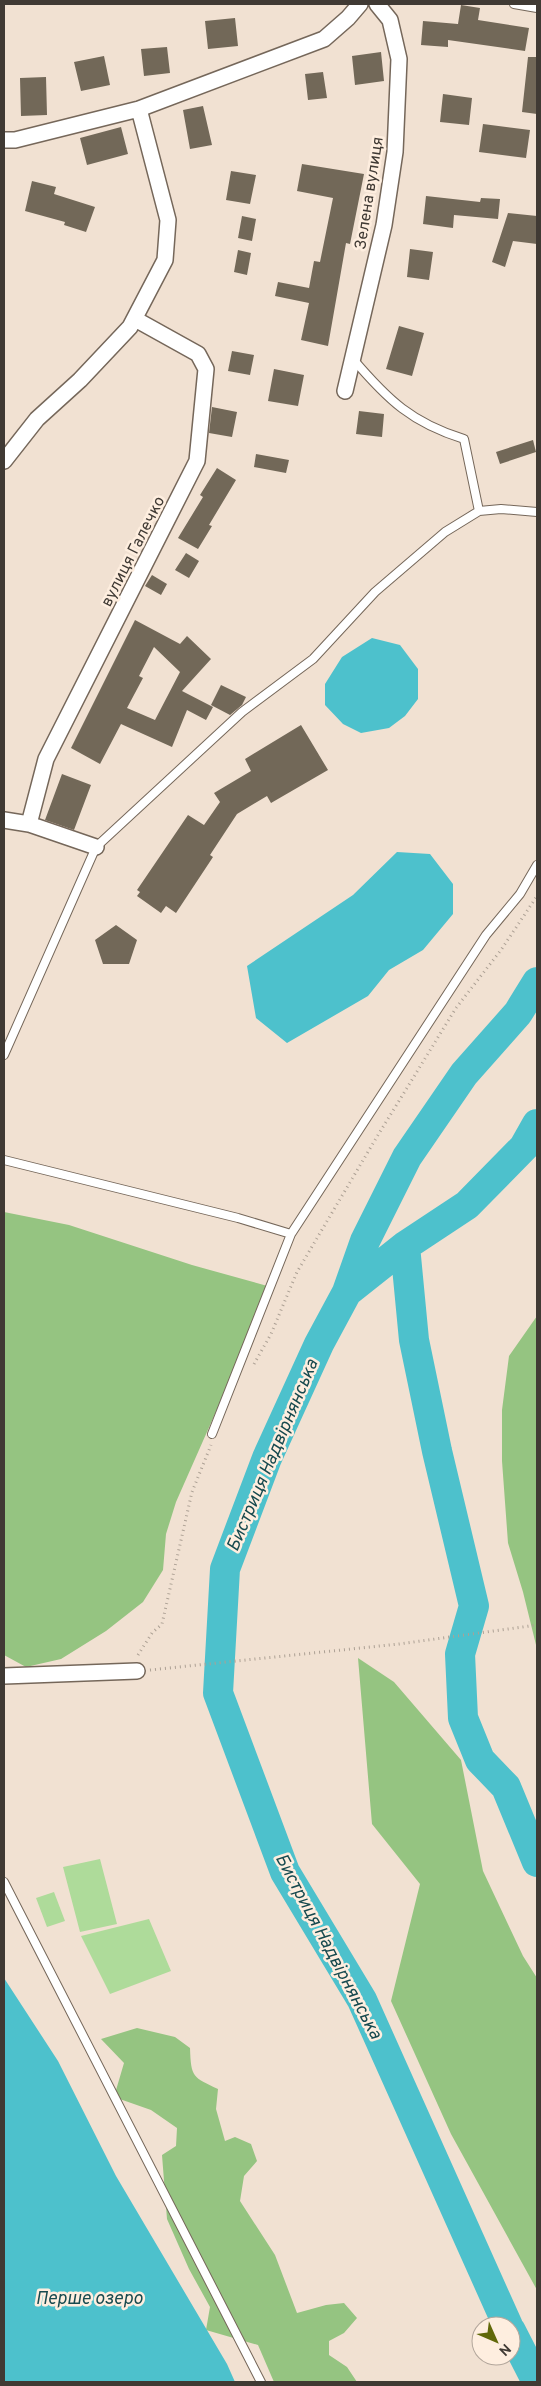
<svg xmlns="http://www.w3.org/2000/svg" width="541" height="2386" font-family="Overpass,sans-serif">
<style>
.green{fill:#aedb9a}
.forest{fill:#95c481}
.water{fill:#4dc1cc}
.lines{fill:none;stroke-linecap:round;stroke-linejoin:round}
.river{stroke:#4dc1cc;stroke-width:30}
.building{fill:#726858;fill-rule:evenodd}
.lane-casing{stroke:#75675a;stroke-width:10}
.street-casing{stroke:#75675a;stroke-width:18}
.path{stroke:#aca094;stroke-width:3;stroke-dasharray:1 4;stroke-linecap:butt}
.lane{stroke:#fff;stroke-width:8}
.street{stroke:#fff;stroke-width:15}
.labels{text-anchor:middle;stroke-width:5;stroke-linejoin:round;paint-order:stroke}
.street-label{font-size:16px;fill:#403a34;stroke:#feeedf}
.water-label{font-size:18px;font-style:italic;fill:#174a4f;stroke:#feeedf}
</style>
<rect width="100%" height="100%" fill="#f1e1d2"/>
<!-- green -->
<path class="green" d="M100,1859L117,1924L80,1932L63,1867Z
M54,1892L65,1921L47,1927L36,1898Z
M149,1919L171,1971L110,1994L81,1936Z"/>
<!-- forest -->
<path class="forest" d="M4,1212L69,1225L192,1265L271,1287L176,1502L166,1534L163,1570L143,1602L106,1631L61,1659L26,1667L4,1655Z
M537,1316V1649L523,1592L508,1543L502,1461V1410L509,1356Z
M358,1658L394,1682L461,1760L483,1871L523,1956L537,1978V2290L451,2134L391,2001L420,1884L372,1824Z
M137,2028L175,2037L190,2048C191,2078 193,2077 218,2089L216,2109L225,2141L235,2137L251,2144L257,2161L244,2176L240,2201L275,2255L297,2313L326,2305L344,2303L357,2318L344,2333L329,2341V2355L347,2367L357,2382H274L258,2345L206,2330L210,2307L189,2269L167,2219L162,2155L176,2146L177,2128L151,2110L114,2097L124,2063L101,2039Z"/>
<!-- water -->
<path class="water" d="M372,638L400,645L418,669V699L405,716L389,728L361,733L343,724L325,705V684L342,657Z
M397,852L430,854L453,884V914L423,950L389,970L368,996L287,1043L256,1018L247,966L353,895Z
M4,1978L58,2061L116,2176L227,2364L235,2382H4Z"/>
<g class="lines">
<!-- river -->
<path class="river" d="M405,1246L414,1340L437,1451L474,1606L460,1654L463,1718L480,1760L506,1787L537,1862
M347,1292L365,1241L407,1157L464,1074L518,1013L537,982
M508,2326L362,2000L285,1872L218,1693L225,1569L267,1458L319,1344L347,1292L405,1246L467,1205L524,1147L537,1124
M511,2331L537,2382"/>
</g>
<!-- building -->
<path class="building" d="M461,5L480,8L478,20L529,28L525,51L448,40V47L421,45L423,21L458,24Z
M235,18L238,46L208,49L205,21Z
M167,47L170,73L144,76L141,49Z
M381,52L384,81L355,85L352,56Z
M104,56L110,85L81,91L74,62Z
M528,57H537V114L522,112Z
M323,72L327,98L308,100L305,74Z
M46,77L47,115L21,116L20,78Z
M443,94L472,98L469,125L440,122Z
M203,106L212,145L190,149L183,110Z
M483,124L530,130L526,158L479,152Z
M121,127L128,154L87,165L80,138Z
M302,164L364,174L350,244L346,243L328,346L301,340L309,303L275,296L278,282L309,288L314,261L320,262L333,198L297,191Z
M231,171L256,175L250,204L226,200Z
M32,181L56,187L54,194L95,207L86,232L64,225L65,222L25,211Z
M426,196L480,202L481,198L500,199L498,219L454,215L453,228L423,224Z
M508,213L537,216V244L513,241L505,267L492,262Z
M242,216L256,219L252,241L238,238Z
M410,249L433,252L429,280L407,277Z
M238,250L251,253L247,275L234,272Z
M399,326L424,333L412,376L386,369Z
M232,351L254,355L250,375L228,371Z
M274,369L304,375L298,406L268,401Z
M212,407L237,412L232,437L209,433Z
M359,411L384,414L382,437L356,434Z
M533,440L536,452L500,464L496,452Z
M256,454L289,460L286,473L254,467Z
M217,468L236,480L209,525L212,526L198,549L178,538L203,497L200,495Z
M186,553L199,561L189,578L175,570Z
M152,575L167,584L161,595L145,586Z
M135,620L180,644L187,636L211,659L182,691L213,707L206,720L187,710L172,747L121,724L100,764L71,748ZM154,647L180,672L155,720L127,708L143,678L139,676Z
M221,685L246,697L242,705L230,715L211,705Z
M301,725L328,770L271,803L267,796L237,814L210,855L213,857L176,913L166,906L161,913L137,896L140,892L137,890L188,815L204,825L220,802L214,793L251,771L245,759Z
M62,774L91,785L74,830L45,820Z
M116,925L137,940L129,964H103L95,940Z"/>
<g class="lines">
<defs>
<path id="lane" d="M514,4L537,8
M353,359C388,400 412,423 464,439L479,511L501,509L537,512
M4,1055L96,847L242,712L313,659L375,592L445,532L479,511
M4,1160L238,1218L291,1234
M212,1434L291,1234L486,935L520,894L537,865
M4,1882L261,2382"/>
<path id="street" d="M4,140H15L139,109L324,39L348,18L360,4
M345,391L384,225L395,152L399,59L390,20L377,4
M4,461L37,419L80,380L130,327L165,260L168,220L139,109
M4,820L29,824L96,847
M29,824L46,759L197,461L206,369L198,354L135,319
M4,1676L137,1671"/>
</defs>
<!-- lane casing -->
<use href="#lane" class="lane-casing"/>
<!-- street casing -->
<use href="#street" class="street-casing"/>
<!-- path -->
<path class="path" d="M254,1364L271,1334L297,1272L375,1140L456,1008L501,950L537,896
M138,1655L152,1633L162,1624L192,1492L211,1445
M150,1670L399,1644L537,1625"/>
<!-- lane -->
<use href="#lane" class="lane"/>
<!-- street -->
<use href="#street" class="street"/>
</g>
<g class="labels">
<!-- street labels -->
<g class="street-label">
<text transform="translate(368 193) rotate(-81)" y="6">Зелена вулиця</text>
<text transform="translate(132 551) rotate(-63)" y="6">вулиця Галечко</text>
</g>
<!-- water labels -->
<g class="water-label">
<text transform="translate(272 1455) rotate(-67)" y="6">Бистриця Надвірнянська</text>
<text transform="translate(329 1946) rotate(62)" y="6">Бистриця Надвірнянська</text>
<text x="89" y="2304">Перше озеро</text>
</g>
</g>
<!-- border -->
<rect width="541" height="2386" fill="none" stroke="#403a34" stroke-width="10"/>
<!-- north arrow -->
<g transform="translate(496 2341) rotate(135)"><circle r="24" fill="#feeedf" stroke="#b2a69b"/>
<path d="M0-4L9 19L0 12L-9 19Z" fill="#616809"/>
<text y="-8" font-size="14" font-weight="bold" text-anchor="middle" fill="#403a34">N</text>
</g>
</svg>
